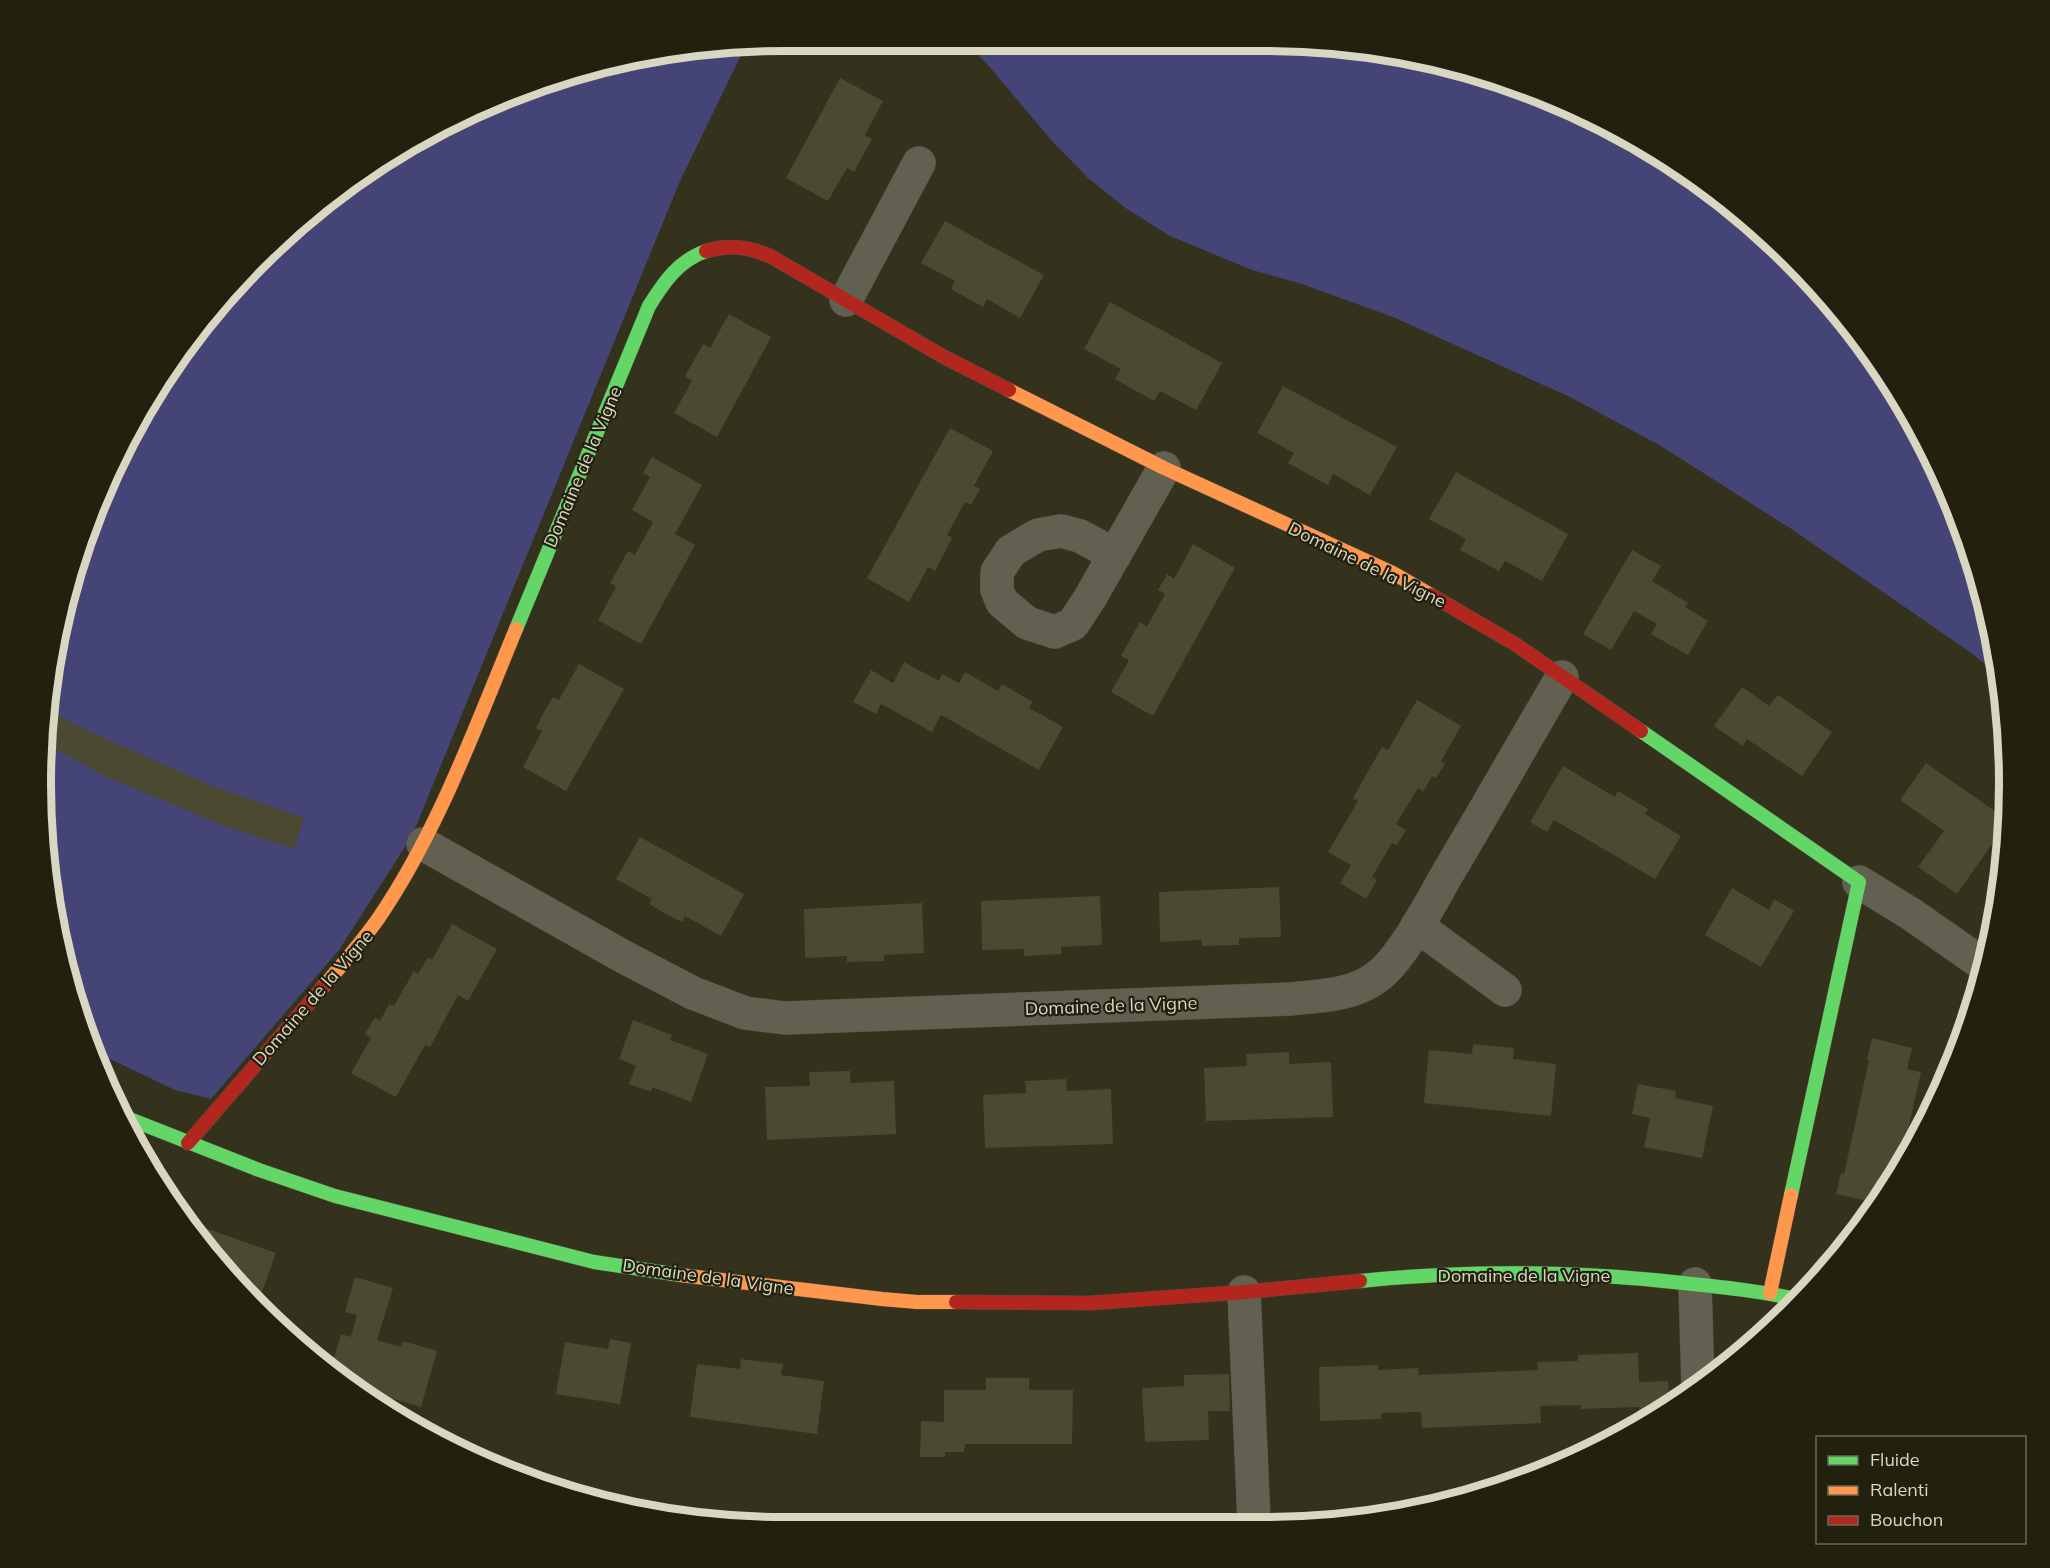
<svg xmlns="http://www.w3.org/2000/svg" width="2050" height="1568" font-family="Mulish,sans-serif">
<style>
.green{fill:#454477}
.building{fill:#4c4932}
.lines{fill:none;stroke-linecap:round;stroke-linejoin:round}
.street-casing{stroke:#504e3e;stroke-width:34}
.fast-casing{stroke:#504e3e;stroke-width:15}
.slow-casing{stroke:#504e3e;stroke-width:15}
.jam-casing{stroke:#504e3e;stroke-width:15}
.street{stroke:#616051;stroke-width:33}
.fast{stroke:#63d668;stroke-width:14}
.slow{stroke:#ff974d;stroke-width:14}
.jam{stroke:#b3261e;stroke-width:14}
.labels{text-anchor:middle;stroke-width:4.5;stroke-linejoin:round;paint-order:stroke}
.street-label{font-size:18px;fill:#d9d6c1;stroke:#22200f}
.rim{fill:none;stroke:#d9d6c1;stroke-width:8}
</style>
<rect width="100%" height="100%" fill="#34311c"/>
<!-- green -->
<path class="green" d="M964,41L1314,42L1459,66L1595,117L1718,194L1792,259L1884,371L1953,500L1995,639L1999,675L1967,650L1793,530L1661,446L1570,397L1393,317L1302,284L1252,270L1170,236L1124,207L1088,178L1052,141L988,65Z
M746,45L680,181L412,836L339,950L211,1099L175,1090L91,1050L66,977L41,784L66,592L140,413L258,259L412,140L591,66Z"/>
<!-- building -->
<path class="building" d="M840,78L883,101L865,135L872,139L863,155L854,172L847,168L828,201L786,178Z
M945,221L1044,275L1020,318L987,299L983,307L951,289L955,281L921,263Z
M1110,302L1222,363L1196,410L1160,391L1154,401L1115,379L1121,369L1084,349Z
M729,314L771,337L717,437L674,413L692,381L685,376L703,344L710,348Z
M1283,386L1397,447L1370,495L1333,474L1328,485L1288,463L1294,453L1257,433Z
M950,428L993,451L974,486L980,489L971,505L965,502L947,535L952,538L944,554L935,571L928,567L909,602L867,578Z
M652,457L702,485L675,534L695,545L641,644L598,620L616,587L610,583L628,551L635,555L653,522L632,510L650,477L643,473Z
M1456,472L1568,534L1542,581L1505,561L1499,571L1460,550L1466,539L1429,519Z
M1193,544L1235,568L1153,716L1111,692L1129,660L1121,656L1140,622L1147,627L1165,594L1158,590L1167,574L1174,579Z
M1632,550L1661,566L1652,581L1688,603L1685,607L1708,621L1688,655L1651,634L1657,624L1634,611L1611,650L1583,634Z
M904,662L939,681L942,674L959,683L965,672L998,691L1002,684L1033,702L1029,708L1063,727L1039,770L941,715L932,732L881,704L876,714L853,702L871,670L893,683Z
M579,664L624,689L566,791L523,767L542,731L536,728L544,712L553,697L559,700Z
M1742,687L1769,706L1778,695L1832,732L1802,776L1747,739L1743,746L1714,726Z
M1417,700L1461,726L1441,761L1445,764L1436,778L1432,776L1423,792L1418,788L1396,824L1406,830L1397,845L1392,843L1372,877L1377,880L1366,899L1340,883L1351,865L1328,852L1358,801L1353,798L1382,747L1388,750Z
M50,711L86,730L212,786L304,818L294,849L227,827L109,778L46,744Z
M1926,763L2006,819V824L1957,894L1918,867L1944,831L1900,800Z
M1563,766L1615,797L1618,791L1648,809L1645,814L1681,836L1655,879L1554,820L1547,832L1530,822Z
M640,837L744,894L721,936L685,916L682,922L666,914L649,904L652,899L616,879Z
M1279,887L1281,937L1239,938V945L1202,946V940L1160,942L1159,892Z
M1732,888L1769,910L1774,899L1794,911L1761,967L1705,935Z
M1100,896L1102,945L1061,947V954L1024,956V949L982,950L981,901Z
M922,903L924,953L884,955V961L847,962V956L805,958L804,909Z
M452,924L497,949L468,1001L458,995L430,1047L425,1045L396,1097L351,1073L371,1038L365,1034L375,1017L380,1021L389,1004L394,1006L414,971L418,974L428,957L432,960Z
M633,1020L672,1035L670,1040L708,1054L691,1102L652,1087L651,1092L629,1084L636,1066L619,1059Z
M1872,1038L1912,1048L1907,1069L1921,1072L1899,1170L1891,1184L1882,1182L1877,1203L1836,1194L1841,1173L1844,1174L1869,1060H1867Z
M1473,1044L1514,1048L1513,1059L1556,1064L1551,1116L1424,1103L1429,1050L1472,1054Z
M1289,1052V1064L1331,1062L1333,1117L1206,1121L1204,1068L1247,1066L1246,1054Z
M850,1071V1083L894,1081L896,1134L767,1140L765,1087L810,1086L809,1072Z
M1066,1079L1067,1091L1111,1089L1113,1144L985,1148L983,1095L1026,1093L1025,1081Z
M1638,1084L1676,1091L1675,1098L1713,1106L1702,1158L1644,1147L1650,1118L1632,1114Z
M186,1221L276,1253L258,1303L250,1299Z
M355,1277L393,1288L377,1340L401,1347L403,1341L437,1351L421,1407L353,1387L331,1369L341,1334L351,1337L357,1315L345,1312Z
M610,1339L631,1343L620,1404L556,1394L565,1342L608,1349Z
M1638,1353L1639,1382L1668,1381L1669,1407L1645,1419H1640L1639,1407L1581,1409V1405L1540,1406L1541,1423L1422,1428L1421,1412L1381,1413V1419L1320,1421L1319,1367L1378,1365V1370L1418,1368L1419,1375L1538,1370L1537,1362L1578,1361V1355Z
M741,1359L783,1364L781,1375L824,1381L817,1434L690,1417L697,1364L740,1369Z
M1229,1374L1230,1411H1208L1209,1440L1145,1442L1142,1388L1184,1386V1375Z
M986,1378H1029V1390H1073L1072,1444H965L964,1452H945V1457H920L921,1421L944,1422V1390H986Z"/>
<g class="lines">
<defs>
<path id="street" d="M846,300L919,163
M1115,555L1080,536L1061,531L1038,535L1011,551L997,572V590L1002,602L1027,623L1055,632L1073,624L1090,598L1164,468
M423,844L624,957L693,993L745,1013L785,1018L1289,999C1319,996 1352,996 1377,977C1403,958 1432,900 1449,871C1487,807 1524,742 1562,677
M1859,882L1911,914L1984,965
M1417,926L1505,990
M1695,1284L1698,1386
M1244,1292L1254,1521"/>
<path id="fast" d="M516,629L649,306C664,282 678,261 706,251
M1641,731L1859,882L1791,1195
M122,1116L259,1170L335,1196L594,1262L680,1275
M1360,1281C1467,1270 1576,1271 1683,1283C1722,1287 1761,1291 1800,1300"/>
<path id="slow" d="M1009,390L1164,468L1393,573L1431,595
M323,987C342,965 361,943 378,919C438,831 475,728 516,629
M680,1275L882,1299L917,1302H956
M1770,1293L1791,1195"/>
<path id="jam" d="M706,251C729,244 748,247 770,256L944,357L1009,390
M1431,595L1515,644L1641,731
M188,1143L323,987
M956,1302L1090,1303L1244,1292L1360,1281"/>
</defs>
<!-- street casing -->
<use href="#street" class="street-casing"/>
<!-- fast casing -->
<use href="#fast" class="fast-casing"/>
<!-- slow casing -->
<use href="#slow" class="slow-casing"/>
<!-- jam casing -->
<use href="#jam" class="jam-casing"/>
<!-- street -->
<use href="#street" class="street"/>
<!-- fast -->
<use href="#fast" class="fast"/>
<!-- slow -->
<use href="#slow" class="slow"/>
<!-- jam -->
<use href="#jam" class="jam"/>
</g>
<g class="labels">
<!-- street labels -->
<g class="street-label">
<text transform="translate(583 467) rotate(-67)" y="6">Domaine de la Vigne</text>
<text transform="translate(1367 565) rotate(26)" y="6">Domaine de la Vigne</text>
<text transform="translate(313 998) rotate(-49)" y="6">Domaine de la Vigne</text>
<text transform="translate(1111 1006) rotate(-2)" y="6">Domaine de la Vigne</text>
<text x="1524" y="1282">Domaine de la Vigne</text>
<text transform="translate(708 1277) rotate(8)" y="6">Domaine de la Vigne</text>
</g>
</g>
<!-- crop -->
<path d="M0 0H2050V1568H0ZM784 51H1266A733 733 0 0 1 1999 784V784A733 733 0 0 1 1266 1517H784A733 733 0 0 1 51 784V784A733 733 0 0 1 784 51Z" fill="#22200f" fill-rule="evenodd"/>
<path class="rim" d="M784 51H1266A733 733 0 0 1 1999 784V784A733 733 0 0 1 1266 1517H784A733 733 0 0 1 51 784V784A733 733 0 0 1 784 51Z"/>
<!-- legend -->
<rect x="1816" y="1436" width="210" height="108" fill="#22200f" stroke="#6b6956" stroke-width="1.5"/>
<rect x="1828" y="1456" width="30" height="9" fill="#63d668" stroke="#6b6956" stroke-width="1.5"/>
<text x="1870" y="1466" font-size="18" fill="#d9d6c1">Fluide</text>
<rect x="1828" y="1486" width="30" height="9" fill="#ff974d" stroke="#6b6956" stroke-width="1.5"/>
<text x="1870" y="1496" font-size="18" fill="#d9d6c1">Ralenti</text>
<rect x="1828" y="1516" width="30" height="9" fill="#b3261e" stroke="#6b6956" stroke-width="1.5"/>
<text x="1870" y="1526" font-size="18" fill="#d9d6c1">Bouchon</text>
</svg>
